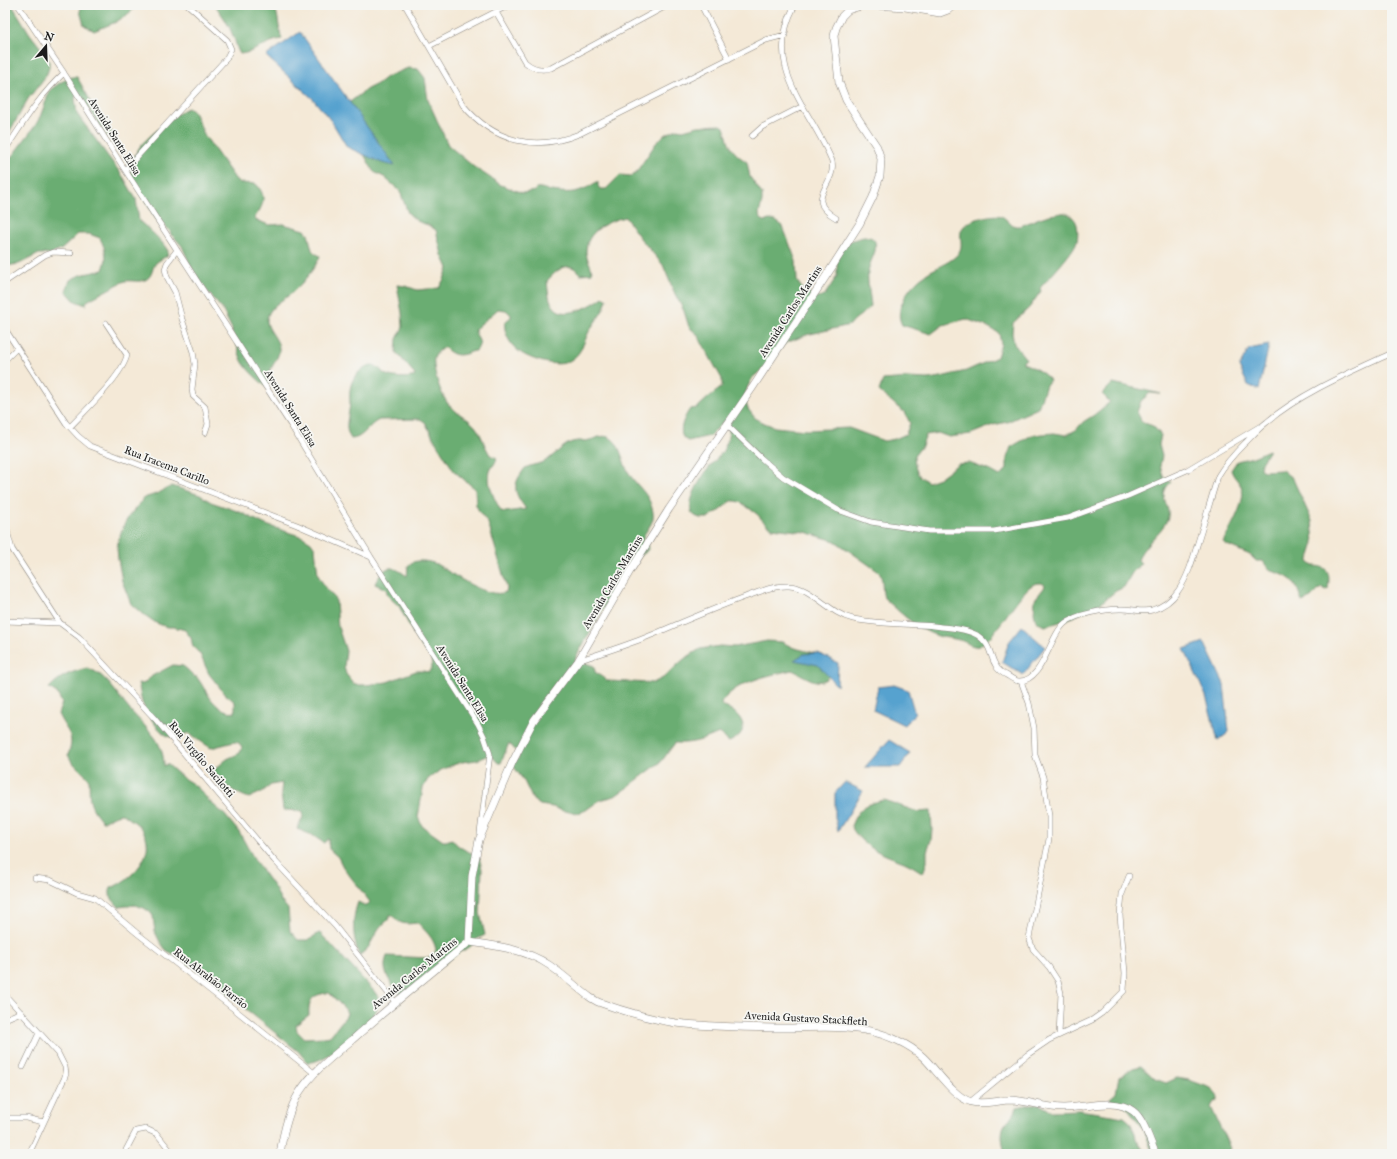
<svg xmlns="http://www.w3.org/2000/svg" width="1397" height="1159" font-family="'IM FELL Great Primer',serif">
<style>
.forest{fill:#6bad72;stroke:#446447;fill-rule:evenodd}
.water{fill:#56a2cf;stroke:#395f76}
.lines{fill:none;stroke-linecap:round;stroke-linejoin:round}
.street-casing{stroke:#88827a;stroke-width:6}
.secondary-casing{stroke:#88827a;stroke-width:8}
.street{stroke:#fff;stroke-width:5}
.secondary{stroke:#fff;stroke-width:7}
.labels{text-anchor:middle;stroke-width:3.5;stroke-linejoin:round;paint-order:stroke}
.street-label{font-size:11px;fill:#1c1c1c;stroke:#f6f6f2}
</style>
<rect width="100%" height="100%" fill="#f6f6f2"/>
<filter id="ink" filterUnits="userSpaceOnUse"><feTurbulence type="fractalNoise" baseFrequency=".025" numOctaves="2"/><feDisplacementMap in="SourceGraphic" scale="8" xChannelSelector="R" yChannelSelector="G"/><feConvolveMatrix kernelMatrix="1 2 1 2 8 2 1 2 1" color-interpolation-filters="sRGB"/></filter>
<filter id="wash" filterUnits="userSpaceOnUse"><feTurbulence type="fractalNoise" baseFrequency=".012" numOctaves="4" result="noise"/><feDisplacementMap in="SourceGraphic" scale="16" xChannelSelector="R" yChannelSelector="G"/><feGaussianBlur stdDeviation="0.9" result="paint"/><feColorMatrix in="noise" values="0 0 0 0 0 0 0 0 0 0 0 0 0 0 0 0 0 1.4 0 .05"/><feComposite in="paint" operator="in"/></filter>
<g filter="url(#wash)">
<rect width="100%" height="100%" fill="#f4e9d7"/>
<!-- forest -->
<path class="forest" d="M5,5H12L30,34L44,52L49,61V68L46,76L28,99L5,140Z
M82,5H138L127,15L116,22L94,31L84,25L80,11Z
M215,5H274C279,16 278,28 282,39C266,41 255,53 240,54C236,48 236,42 233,36C229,24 222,15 215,5Z
M408,68L418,69L425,78L428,100L448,145L474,167L501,185L523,193L535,191L536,188C542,187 546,190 551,191C573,194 578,193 597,182H598V186L600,189H606L620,175L631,176L635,174L656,143L664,135L677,129L683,130L698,126L721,125L724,127C730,146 730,151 747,162L750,177L762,194V202L759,214L760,218L764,221L770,220L776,221L781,225L785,232L796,261L797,281L803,290L816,297H820L824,296L837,276V260L841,245C851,241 880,226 875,251C873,258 869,264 868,272C867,283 870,294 871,306C865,314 855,317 850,325L806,335L784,344L762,370L753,377L748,386L744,397L748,409L755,418L764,423L775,427L806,430L849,428L884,441L895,439L906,434L910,423L905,413L879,391L883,380L907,378L928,379L941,377L966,371L997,357L1001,344L999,333L988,327L966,319L943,325L931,334L902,325C898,317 899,312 902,304C906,292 915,281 926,274C936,267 948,264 957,255C969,242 948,229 977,219C983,217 998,213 1003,217C1009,221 1011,227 1019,226C1022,226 1027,223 1030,222C1039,218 1047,215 1056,214C1059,214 1063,212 1065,213C1071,214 1076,220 1077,225C1078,230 1078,236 1077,241C1074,252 1048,279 1040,288L1041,291L1029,308L1013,323L1012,333L1014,344L1026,359L1023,361V363C1033,367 1043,372 1050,380L1046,385L1038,408L1007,422L993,425L971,434L949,437L938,433L926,435L922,446L914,456C915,470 916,475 928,482L939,478L958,464L969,463L991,471L1000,476L1007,469V458L1011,447L1032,435L1054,433L1066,435L1076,430L1083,422L1094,415L1110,402L1102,394L1113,383L1161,394L1150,393L1141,401L1137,412L1142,422L1153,426L1161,435L1159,445L1162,456L1160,466L1164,478L1171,482C1155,497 1173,506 1167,520C1162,531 1151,539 1144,549C1141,552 1140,556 1138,560L1141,563L1132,573L1124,587L1116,591L1097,606L1064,621L1045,626L1036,621L1034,613L1035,599L1044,588L1045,585C1043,584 1041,583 1039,583C1023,581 998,637 979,646C973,648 965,641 959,640C952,638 945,638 938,636C916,629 901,613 884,598C881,588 884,581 879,572L835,541L805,532L772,528L766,524L757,514L742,503L736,501H731L719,511L708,518H700C697,517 694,516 692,513C686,503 699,482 705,473C714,459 725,455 728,437C729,431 730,427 727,421H724L710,436L688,441C675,436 684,417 690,409L697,408L709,397L722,387V379L697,334L689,327L684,311L675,294L663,265L640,238L625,217C608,221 586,231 586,252C586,259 592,265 592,273L580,274C578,272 575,268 572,267C563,264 553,274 547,281C548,289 548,301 555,308C566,320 593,305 603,297L607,299C605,310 597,319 591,328C583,341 583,355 567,362C555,368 525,358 516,349C509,343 503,330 505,322L511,317V315L506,310L498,309L475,329V332L480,343L477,350C462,355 456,359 444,347C440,350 436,353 434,358C432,370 442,399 451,407C458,414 468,418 475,426C482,434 484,446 490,455L497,458C496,463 493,465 491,469C485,482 495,500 501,511L506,512L526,509C517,497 511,488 521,474C523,471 524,468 527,467C534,464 542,464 547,460C555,455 563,445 572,442C578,440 584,442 590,440C597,438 601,435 608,437C621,441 622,463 629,473C636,486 648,492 652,508C658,526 640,531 643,544L649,546C647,555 640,554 634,558C632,560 629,564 627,566L576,657L575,663L583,662L594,666L595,672L608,681L653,683L663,678L684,659L700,649L720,646L735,647L767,641L782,642L794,648L823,655L832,671C822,691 808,677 792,670C767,676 736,681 721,703C724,709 730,708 734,712C748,724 745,735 729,742C724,739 724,735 719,733C703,740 693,744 675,743L661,762L628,787L615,796L600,800L586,810L579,813L563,811L553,807L540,805L533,800L524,781L514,767L513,762L518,759L519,756L516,751L509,743L501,763H498L492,756L488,755L477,760L462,762L450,766L439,771L428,779L423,788L418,817L422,826L443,841H446L452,839C459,849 469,851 479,857L482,869L480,913L485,935L477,939L470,947L458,953L411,989L398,995L399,993C389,981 381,971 387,956L429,958L432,957L436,950C434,938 426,932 418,923C406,924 401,926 392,915H390L388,920L379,928L368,948L359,956C353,938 351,920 358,902L366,906L370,902L343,867L338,857L329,849L328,838L324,843L312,835L297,829L303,817V811L283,810L281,792L282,783L271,785L262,792L249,798C232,792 219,783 211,766L215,769L227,759L240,753L242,747L239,743L234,742L211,748L188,733C183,735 177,737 172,737C161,737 145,711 142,702C140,695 140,689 138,683L143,684L152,676L173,665L183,666L188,670L195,677L196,676C209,693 211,709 235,713V702L225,694L209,674L200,654L193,647L191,638L185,630L174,627H167L156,623L139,611L131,604L122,581L118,559L117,548L119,538L124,525L129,516L144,498L156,494L172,486L200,495L211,502L240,512L266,525L303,537L311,542L315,548L318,575L325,587L333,596L336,601L338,627L346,651L344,667L346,674L353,683L359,685H366L387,682L416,671H422L429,672L432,668L431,658L417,641L399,606L388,596L386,589L375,584C376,580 379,577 382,573C390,563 398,570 407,576C408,573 407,569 408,566C413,558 429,561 436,564C452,573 488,600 506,592L507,588L488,523L480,513L476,505L475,489L454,471L435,441L425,422L420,419L379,420C368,425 363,439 351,439C343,428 349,416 350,403C350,398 349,391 351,385C353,377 363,365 372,365C377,365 381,371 385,374C391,378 408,379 415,376L413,372L396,352L397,339L403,327L402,313L397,285L406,286L417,290L439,288L444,279L448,268L442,255L436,230L428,225L417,221L408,213L400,191L384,177L374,172L352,134L346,105L367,89L377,84L386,77Z
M72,77H77L95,109L111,131L123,156L116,149L84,101L77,94L75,98L77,114L124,178L136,199L139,221C150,230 161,239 168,251L167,256C164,258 159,260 156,263C152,267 153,275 147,279C142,283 132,280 125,281C122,282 88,300 86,302V305L75,301L66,291L70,280L80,275L103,270C108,256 106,251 100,238L89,234H78L62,249L52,254H39L19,264L5,266V165L35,126L40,117L50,90L61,82Z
M188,108L194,112L205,136L236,180L241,183L256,184C267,196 264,205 255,217L256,220L269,225L283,224L305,230L308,234L312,250L315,253L320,256C316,268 299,288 288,296C281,301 272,306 268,315C263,328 278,336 279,348C280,356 273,364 270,371C268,375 269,381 268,386L264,385C258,379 249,372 244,364C238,356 237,338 232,334V329L222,309L206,290L192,269L182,246L174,237L171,235L170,231L156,219L133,179L129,167C133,160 136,152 141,145C147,138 180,110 188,108Z
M1269,450L1261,463L1260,469L1264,471L1282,470L1293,479L1312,521L1314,543L1309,559V563L1313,566C1330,566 1330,575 1328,589L1326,590L1323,588H1321L1311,598L1302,602C1299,594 1297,584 1290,579C1280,571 1271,575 1263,561H1256L1250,555L1225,544L1223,542C1230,528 1248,500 1241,486C1238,480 1233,477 1231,470L1237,461L1253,457Z
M87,668C107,674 116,694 129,709C138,719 148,728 156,739C161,747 164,756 164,766L167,764L183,778L193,784L201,791L208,800L224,814L239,832L256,862L276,890L280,900L288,909L290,931L298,940H308L319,933L321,934L374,991L381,1001C377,1009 374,1016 368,1022C357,1034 323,1065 307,1062L299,1052L196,969L166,950L160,942L155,932L153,916L150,912L144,908L135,905L119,907C114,901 107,896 111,888C137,877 165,844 133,821C129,819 125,814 120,814C114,815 107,820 103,822C87,804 90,801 89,779L72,762L68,755C76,734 66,732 58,714L62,703L57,693L49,688C60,676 71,672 87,668ZM329,993L345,1009L347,1013L346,1016L330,1036L324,1037L304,1038L297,1031L296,1025L309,1015C308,999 313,994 329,993Z
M884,800L918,812L931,811L932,830L931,840L927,851V862L923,873C917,869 911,865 904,862C883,854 862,848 851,826C858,808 865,804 884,800Z
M1141,1066L1155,1079L1166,1083L1177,1078L1189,1080L1211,1088L1218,1097V1100L1214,1102L1211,1107L1229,1146L1230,1149L1225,1154H1153L1144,1129L1126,1106L1109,1099L1116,1093L1119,1077L1133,1068Z
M1032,1104H1039L1051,1111L1079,1110L1124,1117L1130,1122L1135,1133L1136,1139L1146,1154H1005C1003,1144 999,1131 1006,1123C1012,1115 1014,1117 1017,1107Z"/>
<!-- water -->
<path class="water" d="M300,32L395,166L382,163L347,147L332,122L313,99L266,56Z
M1269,345L1259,390L1248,385L1239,367L1249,349Z
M1022,626L1045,647L1023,675L1002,662L1009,642Z
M1204,642L1224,684L1229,732L1218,741L1206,696L1184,649Z
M818,653L838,663L837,686L818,665L794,660L804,654Z
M894,685L908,690L915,714L904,725L873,710L878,687Z
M889,740L910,753L900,767H865Z
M845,782L863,791L838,831L835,817V793Z"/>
</g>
<g filter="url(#ink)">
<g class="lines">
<defs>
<path id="street" d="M18,5L64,73L125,170L290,424L371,557L478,724L484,736L490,754L480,833
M405,5L463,105C494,142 535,152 579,134L766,40L785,35
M701,5L729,59
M795,5C761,68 810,107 832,161C837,186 802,198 836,218
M496,12L525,62C533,69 541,71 551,68L668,5
M429,46L509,5
M752,136L762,127L803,106
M5,150C23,123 40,95 64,73
M125,170L226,59L231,49L227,40L188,5
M177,250L167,263L165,269L167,277L175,292L182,319L193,352L195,364L192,389L193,396L205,407L208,424L205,433
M5,282L45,255L53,252L71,253
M5,329L66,423L78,436L90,446L297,525L371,557
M5,360L17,348
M727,425L761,458L783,477L838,510L871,522L929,531H994L1068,518L1128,496L1187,470L1259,427
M70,427C85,411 123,375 127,355L106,323
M5,524L12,549L60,623L79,637L155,719L274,860L335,926L395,1002
M5,621L60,623
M578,661C601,653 625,646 647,637C680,623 712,609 745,597C759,592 774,585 789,586C812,587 828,613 853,619C879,624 907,624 934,626C947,628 965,628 977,635C992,645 989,655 996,666C998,671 1004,674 1008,676C1011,678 1015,681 1019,681C1043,682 1049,636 1065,623C1076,614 1105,609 1120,609C1131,608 1141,613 1152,610C1162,607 1172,600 1178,591C1188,577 1193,559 1198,542C1205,520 1211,498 1218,476C1225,464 1235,453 1245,443C1252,436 1259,428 1267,422C1301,393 1351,372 1392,353
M1021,681L1029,703L1034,728L1035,755L1043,777L1049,816V839L1029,938L1033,949L1049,967L1058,981L1061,993L1059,1035
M35,878L50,880L77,893L95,898L138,934L239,1013L314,1073
M5,995L58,1053L65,1067L66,1074L64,1079L29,1154
M5,1019L21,1012
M23,1067L39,1033
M970,1102L1027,1055L1049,1040L1092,1020L1102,1013L1124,991L1125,973L1120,915L1122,894L1129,876
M5,1118H26L43,1122
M126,1150L136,1131L146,1129L157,1134L173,1154"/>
<path id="secondary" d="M874,5L905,7L940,13L948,10L954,5
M469,942C497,946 525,949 549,965C564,975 577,988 591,998L598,1002C623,1011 650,1019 676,1023C709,1027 744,1027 778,1028C806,1028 842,1025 870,1031C888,1035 909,1044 923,1057C936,1069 954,1098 972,1102C985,1105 999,1100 1012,1100C1030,1101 1045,1108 1064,1108C1085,1108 1115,1097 1133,1111C1144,1119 1150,1142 1156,1154
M280,1154C283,1134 288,1111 299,1093C312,1072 333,1056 352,1040C390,1006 430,974 469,942L472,876L479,840L512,763L534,720L578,661L630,571L669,509L753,387L832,267L860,223L873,197L880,176L881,159L877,147L846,100L839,82L834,36L836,28L842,16L848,10L864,5"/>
</defs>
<!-- street casing -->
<use href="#street" class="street-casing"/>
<!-- secondary casing -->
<use href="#secondary" class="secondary-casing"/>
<!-- street -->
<use href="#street" class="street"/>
<!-- secondary -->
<use href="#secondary" class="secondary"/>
</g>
</g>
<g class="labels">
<!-- street labels -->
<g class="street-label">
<text transform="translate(115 136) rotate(58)" y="4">Avenida Santa Elisa</text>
<text transform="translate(790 311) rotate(-57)" y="4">Avenida Carlos Martins</text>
<text transform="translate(291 408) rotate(58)" y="4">Avenida Santa Elisa</text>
<text transform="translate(167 465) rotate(21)" y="4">Rua Iracema Carillo</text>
<text transform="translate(612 582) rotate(-59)" y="4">Avenida Carlos Martins</text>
<text transform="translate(463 683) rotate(58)" y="4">Avenida Santa Elisa</text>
<text transform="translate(202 759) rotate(50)" y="4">Rua Virgílio Sacilotti</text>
<text transform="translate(414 973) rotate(-39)" y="4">Avenida Carlos Martins</text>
<text transform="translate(211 978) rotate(38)" y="4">Rua Abrahão Farrão</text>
<text transform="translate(806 1018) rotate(3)" y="4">Avenida Gustavo Stackfleth</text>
</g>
</g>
<!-- margin -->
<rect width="1397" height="1159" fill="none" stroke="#f6f6f2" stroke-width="20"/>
<!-- north arrow -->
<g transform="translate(46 46) rotate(19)" stroke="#f6f6f2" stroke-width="3" paint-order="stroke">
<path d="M0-3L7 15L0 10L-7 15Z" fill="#1c1c1c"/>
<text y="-6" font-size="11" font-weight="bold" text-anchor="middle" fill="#1c1c1c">N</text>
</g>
</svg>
